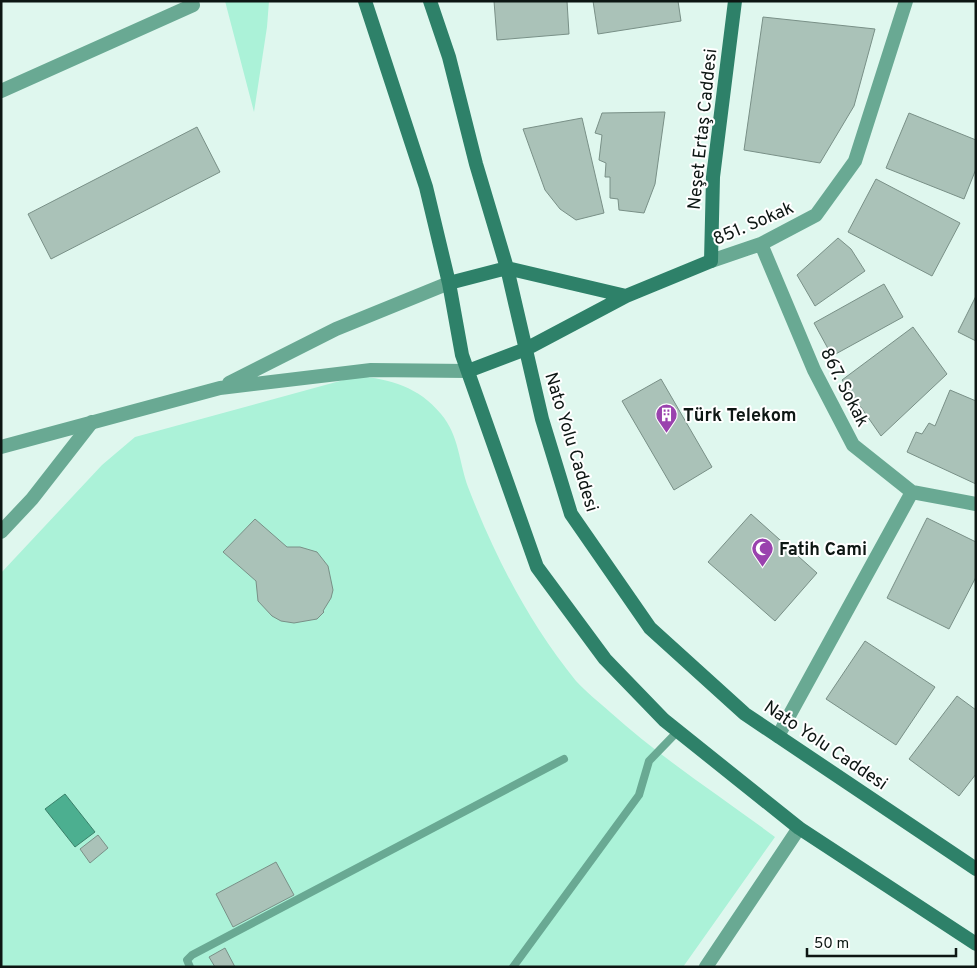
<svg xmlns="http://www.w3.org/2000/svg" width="977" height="968" font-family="Overpass,sans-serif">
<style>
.green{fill:#abf2d8}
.water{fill:#4caf90;stroke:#39816a}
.building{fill:#aac2b8;stroke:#799087}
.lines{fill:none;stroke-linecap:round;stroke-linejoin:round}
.service{stroke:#69a993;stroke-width:8}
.minor{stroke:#69a993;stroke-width:14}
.tertiary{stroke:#69a993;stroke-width:14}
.secondary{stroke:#2e8169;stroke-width:14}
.labels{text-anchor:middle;stroke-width:4;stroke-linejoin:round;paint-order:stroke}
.street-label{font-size:18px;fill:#0d1613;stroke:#fff}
.poi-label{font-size:18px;font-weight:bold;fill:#0d1613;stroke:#fff;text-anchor:start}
</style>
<rect width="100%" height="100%" fill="#dff7ee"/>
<!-- green -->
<path class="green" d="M225,1H269L267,27L254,112Z
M358,376C390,379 419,387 441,414C459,435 459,462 468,487C495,557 529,623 576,681C586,692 599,702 610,712C661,758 720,796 775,837L683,967H1V573L102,465L135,437Z"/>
<!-- water -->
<path class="water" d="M65,794L95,832L75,847L45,809Z"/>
<!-- building -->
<path class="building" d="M494,1H567L569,34L497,40Z
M593,1H678L681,21L598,34Z
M763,17L875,29L854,106L820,163L744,150Z
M665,112L655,184L644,213L619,210L618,199L610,198V177H605L606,163L599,160L602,135L595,133L602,113Z
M909,113L976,140V169L964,199L886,168Z
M582,118L604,213L576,220L560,209L545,190L523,129Z
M197,127L220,172L51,259L28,214Z
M876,179L960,223L932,276L848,232Z
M838,238L851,249L865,271L815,306L797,275Z
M884,284L903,317L832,356L814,323Z
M976,296V341L958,332Z
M913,327L947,374L881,436L842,380Z
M661,379L712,467L674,490L622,401Z
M950,390L976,401V484L907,452L916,432L922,434L929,423L935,426Z
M751,514L817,573L775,621L708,562Z
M927,518L976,542V577L949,629L887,598Z
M255,519L287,547H300L317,552L328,566L333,590L331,598L323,611L324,612L317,619L294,623L281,621L272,616L258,601L256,581L223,552Z
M865,641L935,687L896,745L826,699Z
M957,696L976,710V774L959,796L909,759Z
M98,835L108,848L90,863L80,849Z
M276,862L294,895L233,927L216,894Z
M225,948L235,967H215L209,957Z"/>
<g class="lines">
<!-- service -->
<path class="service" d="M190,967L187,960L192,955L564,759
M513,967L639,795L649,761L678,731"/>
<!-- minor -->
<path class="minor" d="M1,91L193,5
M761,244L814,370L853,445L912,492L976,504
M711,261L761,244L816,215L855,161L906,1
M1,532L32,499L92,422
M778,736L912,492
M706,967L799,828"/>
<!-- tertiary -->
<path class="tertiary" d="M229,383L336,329L449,283
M1,447L220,388L371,370L468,371"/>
<!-- secondary -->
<path class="secondary" d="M365,1L426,187L449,283L462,355L537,567L605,659L664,720L799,828L976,944
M430,1L449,57L476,164L507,268L542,419L571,514L650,628L745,714L976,869
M449,283L507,268L626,296
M468,371L526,349L626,296L711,261L713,177L735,1"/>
</g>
<!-- icons -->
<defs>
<symbol id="building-pin" viewBox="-11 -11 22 30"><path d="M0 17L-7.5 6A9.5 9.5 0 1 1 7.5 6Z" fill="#9a42ae" stroke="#fff"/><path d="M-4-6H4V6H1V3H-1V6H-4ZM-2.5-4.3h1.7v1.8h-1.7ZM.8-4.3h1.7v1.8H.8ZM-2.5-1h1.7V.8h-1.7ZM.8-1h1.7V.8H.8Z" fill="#fff"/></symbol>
<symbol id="mosque-pin" viewBox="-11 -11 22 30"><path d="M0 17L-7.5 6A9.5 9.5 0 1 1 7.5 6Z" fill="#9a42ae" stroke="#fff"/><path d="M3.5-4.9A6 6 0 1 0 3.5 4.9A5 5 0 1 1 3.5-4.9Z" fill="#fff"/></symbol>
</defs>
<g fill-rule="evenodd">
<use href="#building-pin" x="654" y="402" width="25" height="34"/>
<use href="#mosque-pin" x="750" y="536" width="25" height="34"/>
</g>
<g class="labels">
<!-- street labels -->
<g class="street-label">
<text transform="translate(702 129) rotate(-84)" y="6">Neşet Ertaş Caddesi</text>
<text transform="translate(753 223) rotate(-23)" y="6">851. Sokak</text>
<text transform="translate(845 387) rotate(63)" y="6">867. Sokak</text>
<text transform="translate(572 442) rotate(73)" y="6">Nato Yolu Caddesi</text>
<text transform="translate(826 745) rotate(34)" y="6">Nato Yolu Caddesi</text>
</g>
<!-- poi labels -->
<g class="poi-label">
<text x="683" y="421">Türk Telekom</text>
<text x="779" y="555">Fatih Cami</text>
</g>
</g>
<!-- border -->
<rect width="977" height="968" fill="none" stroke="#0d1613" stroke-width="5"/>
<!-- scale -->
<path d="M807 948v8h149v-8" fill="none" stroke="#0d1613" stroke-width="2.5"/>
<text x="814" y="948" font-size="15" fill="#0d1613" stroke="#ffffff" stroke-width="4" paint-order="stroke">50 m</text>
</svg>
